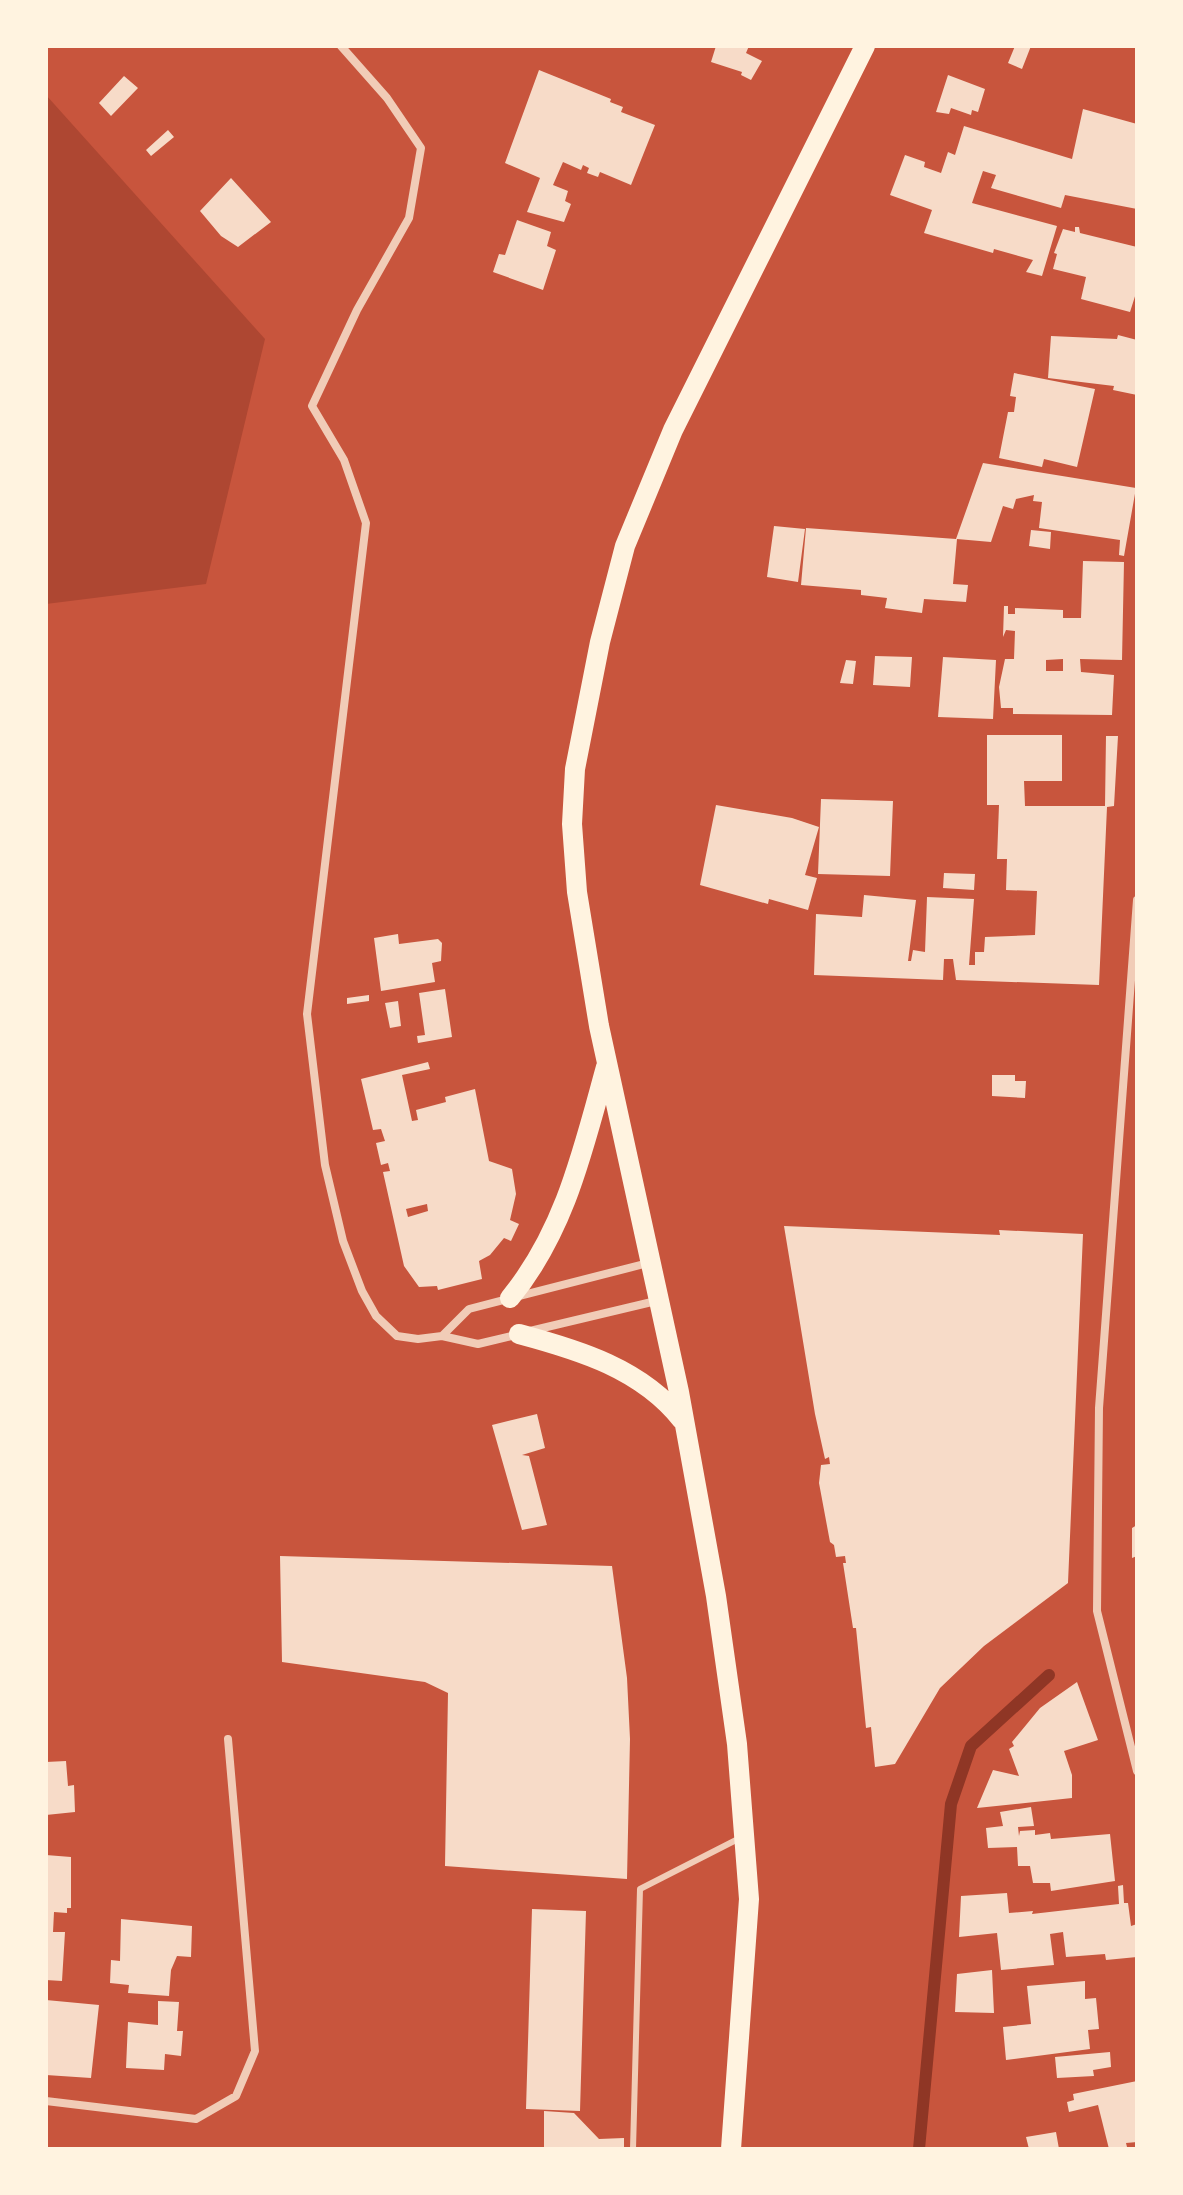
<svg xmlns="http://www.w3.org/2000/svg" width="1183" height="2195" font-family="Mulish,sans-serif">
<style>
.green{fill:#ae4732}
.lines{fill:none;stroke-linecap:round;stroke-linejoin:round}
.stream{stroke:#8f3625;stroke-width:12}
.building{fill:#f7dbc8;fill-rule:evenodd}
.service{stroke:#f1ccb7;stroke-width:6}
.minor{stroke:#f1ccb7;stroke-width:8}
.primary{stroke:#fff3e0;stroke-width:20}
</style>
<rect width="100%" height="100%" fill="#c8553d"/>
<!-- green -->
<path class="green" d="M46,95L265,339L206,584L46,604Z"/>
<g class="lines">
<!-- stream -->
<path class="stream" d="M919,2149L951,1804L971,1746L1049,1675"/>
</g>
<!-- building -->
<path class="building" d="M716,46H749L746,53L762,61L751,80L741,75L742,72L711,62Z
M1015,46H1031L1022,69L1008,63Z
M539,70L611,99L610,102L623,107L621,112L655,125L631,185L600,172L598,177L587,173L589,168L583,165L581,170L563,162L553,185L568,191L565,201L571,204L564,222L527,212L540,178L505,163Z
M948,75L985,89L978,112L972,110L971,115L951,108L949,114L936,112Z
M124,76L138,88L111,116L99,103Z
M1083,109L1137,124V209L1065,195L1061,208L991,188L996,175L983,171L972,203L1057,226L1042,276L1026,272L1033,260L994,249L993,253L924,233L932,210L890,195L905,155L925,162L924,167L941,173L948,152L955,155L964,126L1072,159Z
M168,130L174,137L151,156L146,150Z
M231,178L271,222L238,247L221,236L200,211Z
M517,220L551,232L547,246L556,250L543,290L493,272L499,254L505,255Z
M1075,227H1079L1080,233L1137,247V290L1130,312L1081,299L1086,277L1053,269L1057,254L1054,253L1063,229L1075,232Z
M1118,335L1137,340V395L1113,390L1114,386L1048,378L1051,336L1117,339Z
M1014,373L1095,389L1077,467L1044,459L1042,467L999,458L1008,412H1014L1016,397L1010,396Z
M983,463L1136,488L1124,556L1119,555L1120,540L1039,528L1042,502L1033,501L1034,495L1016,499L1013,509L1003,506L991,542L957,539L953,584L968,585L966,602L924,599L922,613L885,608L887,598L861,595V590L801,585L806,528L956,539Z
M774,526L805,529L798,582L767,577Z
M1031,530L1051,532L1050,549L1029,546Z
M1083,561L1124,562L1122,660L1080,659L1081,672L1114,675L1112,715L1013,714V708H1001L999,687L1005,659H1014L1015,631L1006,630L1003,637L1004,606H1008V614H1015V608L1063,610V618H1081ZM1063,659V671H1046V660Z
M875,656L912,657L910,687L873,685Z
M943,657L996,660L993,719L938,717Z
M846,660L856,661L853,684L840,683Z
M987,735H1062V781H1024L1025,806H1105L1106,736H1118L1114,806L1107,807L1099,985L956,980L953,959H944L943,980L814,975L816,914L862,917L864,895L916,900L908,961H911L913,950L925,952L927,897L974,899L969,965H975V952H984L985,937L1035,935L1037,891L1006,890L1007,859H997L999,805H987Z
M821,799L893,801L890,876L818,874Z
M716,805L792,818L819,827L805,875L817,878L808,910L769,899L768,904L700,885Z
M944,873L975,874L974,890L943,888Z
M398,934L399,944L438,939L442,943L441,961L432,963L435,982L381,991L374,938Z
M445,989L452,1037L418,1043L417,1036L425,1035L419,993Z
M369,995V1001L347,1004V998Z
M398,1001L401,1026L390,1028L385,1003Z
M428,1062L430,1069L402,1075L412,1121L418,1120L416,1110L446,1102L445,1097L475,1089L489,1161L512,1169L516,1194L510,1220L519,1224L511,1241L504,1238L490,1255L479,1261L482,1279L438,1290L437,1286L419,1287L404,1266L383,1172L390,1171L388,1163L381,1165L376,1143L385,1141L381,1129L373,1130L361,1079ZM427,1204L428,1211L408,1217L406,1209Z
M992,1075H1015V1081H1026L1025,1098L992,1096Z
M784,1226L1000,1235L999,1230L1083,1234L1068,1583L984,1646L940,1688L895,1764L875,1767L871,1727L866,1728L856,1628H853L843,1563H846L845,1556L836,1557L834,1545L830,1542L819,1483L821,1465L830,1464L829,1457L825,1459L815,1414Z
M537,1414L545,1448L522,1455L529,1456L547,1525L522,1530L492,1425Z
M1137,1525V1556L1132,1558V1528Z
M280,1556L612,1566L627,1678L630,1739L627,1879L445,1866L448,1693L425,1682L282,1662Z
M1077,1682L1098,1740L1064,1751L1072,1775V1798L977,1808L993,1770L1019,1776L1009,1749L1014,1746L1012,1742L1040,1708Z
M66,1761L68,1786L74,1785L75,1812L46,1815V1762Z
M1031,1807L1034,1826L1018,1827L1019,1836L1020,1831L1035,1830V1835L1050,1833L1051,1839L1110,1834L1115,1881L1051,1891L1050,1883H1033L1030,1866H1018L1017,1847L988,1848L986,1828L1003,1826L1000,1812Z
M46,1855L71,1857V1908H67V1913L54,1912L53,1932H65L62,1981L46,1980Z
M1123,1885L1124,1903H1128L1131,1926L1137,1924V1957L1106,1960L1105,1954L1066,1957L1063,1932L1050,1934L1054,1965L1001,1970L997,1933L959,1937L961,1896L1007,1893L1009,1913L1033,1911L1032,1914L1119,1904L1118,1886Z
M532,1909L586,1911L580,2111L526,2109Z
M121,1919L192,1926L191,1957L177,1956L171,1970L169,1996L128,1993L129,1985L110,1983L111,1960L120,1961Z
M992,1970L994,2013L955,2012L957,1974Z
M1085,1981V1999L1096,1998L1099,2029L1088,2030L1090,2049L1006,2060L1003,2027L1031,2024L1027,1986Z
M46,2000L99,2005L91,2078L46,2075Z
M158,2001L179,2002L177,2031H183L181,2056L165,2054L164,2070L126,2068L128,2022L158,2025Z
M1110,2052L1111,2067L1093,2070L1094,2076L1057,2078L1055,2057Z
M1137,2081V2142L1126,2143L1127,2147L1109,2149L1098,2105L1069,2112L1067,2102L1074,2100L1073,2094Z
M544,2111L574,2113L599,2139L624,2138V2149H544Z
M1056,2132L1059,2149H1029L1026,2137Z"/>
<g class="lines">
<!-- service -->
<path class="service" d="M633,2149L640,1889L740,1838"/>
<!-- minor -->
<path class="minor" d="M341,46L387,98L421,148L409,218L357,310L312,406L344,460L366,523L307,1014L325,1165L343,1241L362,1291L376,1316L397,1336L418,1339L442,1336L478,1344L516,1335
M1137,900L1099,1408L1097,1611L1137,1771
M530,1331L656,1301
M442,1336L469,1309L648,1263
M46,2101L196,2119L236,2096L255,2051L228,1739"/>
<!-- primary -->
<path class="primary" d="M510,1298C565,1231 583,1150 606,1067
M519,1334C579,1350 642,1369 682,1420
M731,2149L749,1899L737,1744L716,1596L679,1392L599,1026L577,892L572,824L575,769L600,642L625,546L673,430L865,46"/>
</g>
<!-- border -->
<rect width="1183" height="2195" fill="none" stroke="#fff3e0" stroke-width="96"/>
</svg>
